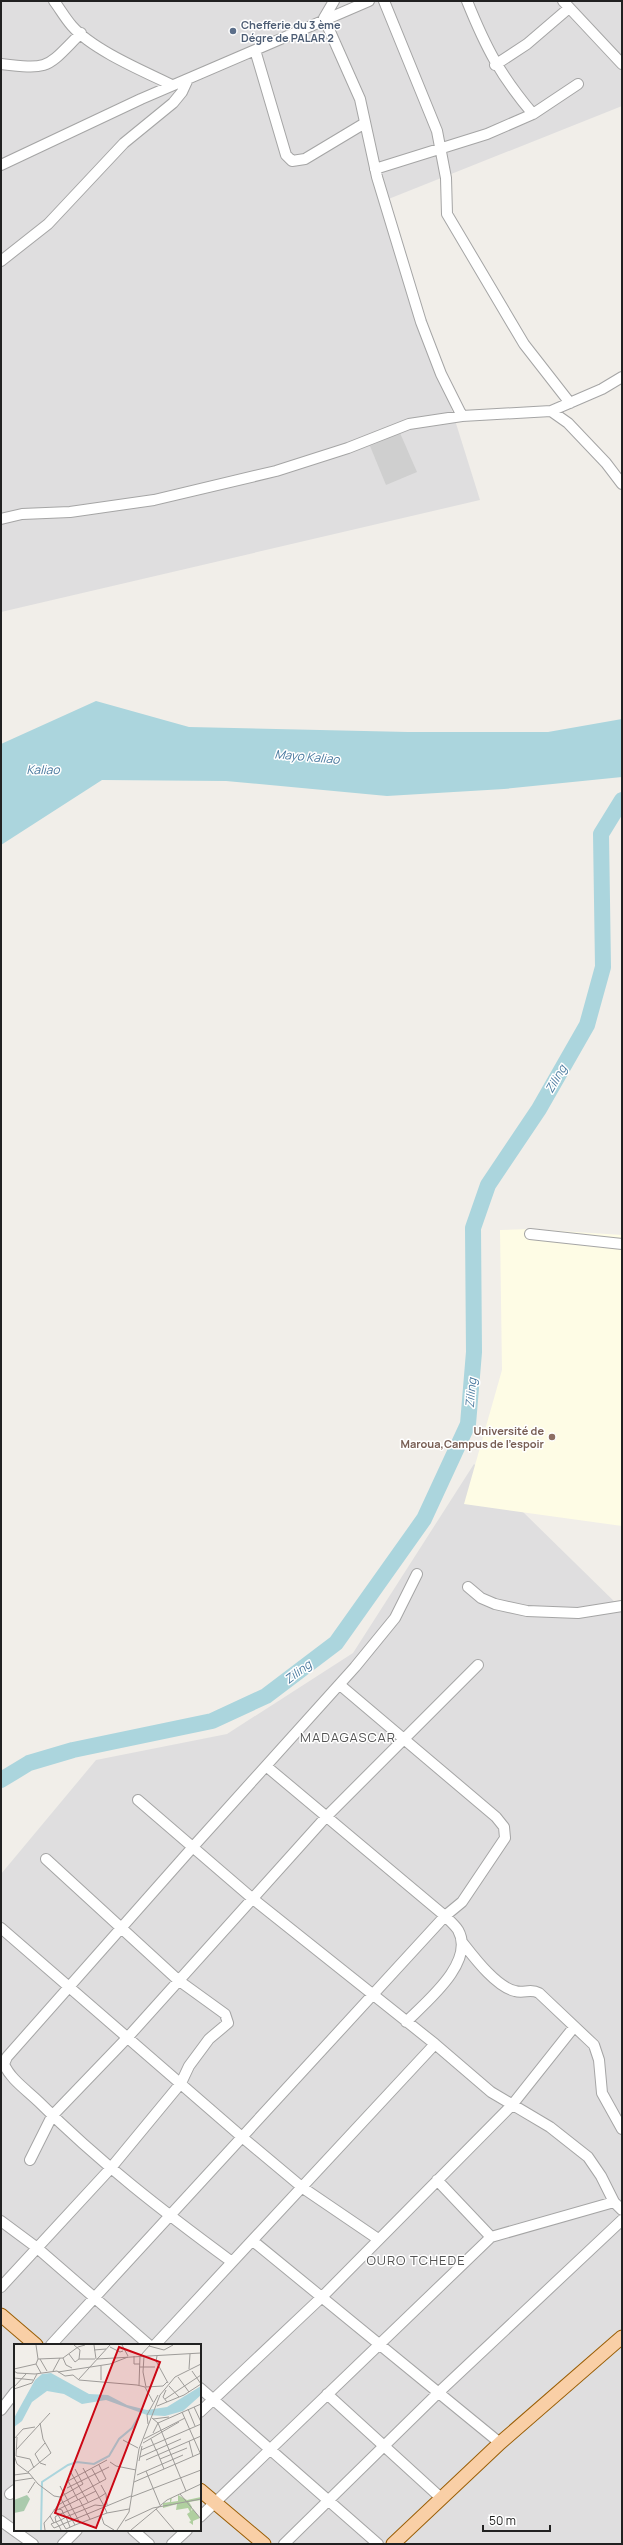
<svg xmlns="http://www.w3.org/2000/svg" width="623" height="2545" font-family="Manrope,sans-serif">
<style>
.residential{fill:#dfdedf;fill-rule:evenodd}
.education{fill:#fefce5}
.religious{fill:#cfcfcf}
.water{fill:#abd5dd}
.lines{fill:none;stroke-linecap:round;stroke-linejoin:round}
.river{stroke:#abd5dd;stroke-width:16}
.minor-casing{stroke:#a5a5a5;stroke-width:12}
.major-casing{stroke:#9a5e05;stroke-width:15}
.minor{stroke:#fff;stroke-width:10}
.major{stroke:#f9cfa6;stroke-width:13}
.service-dot{fill:#5c6f8a;stroke:#fff;stroke-width:1.5}
.education-dot{fill:#8d6e63;stroke:#fff;stroke-width:1.5}
.labels{text-anchor:middle;stroke-width:3;stroke-linejoin:round;paint-order:stroke}
.service-label{font-size:11px;font-weight:bold;fill:#4e5e75;stroke:#fff;text-anchor:start}
.education-label{font-size:11px;font-weight:bold;fill:#785e54;stroke:#fff;text-anchor:end}
.water-label{font-size:12px;font-style:italic;fill:#4a7a9f;stroke:#fff}
.quarter-label{font-size:13px;letter-spacing:1px;fill:#545454;stroke:#fff}
.inset-river{fill:none;stroke:#abd5dd;stroke-width:2}
.inset-road{fill:none;stroke:#9e9c99;stroke-width:1}
.view{fill:#cc0714;fill-opacity:0.15;stroke:#cc0714;stroke-width:2}
.inset-edge{fill:none;stroke:#212121;stroke-width:2}
</style>
<rect width="100%" height="100%" fill="#f1eee9"/>
<!-- residential -->
<path class="residential" d="M1,1H622V106L386,200L480,500L1,612Z
M474,1464L622,1609V2544H1V1874L96,1760L227,1734L353,1653ZM15,2345H200V2530H15Z"/>
<!-- education -->
<path class="education" d="M530,1229L622,1235V1526L464,1504L502,1370L500,1230Z"/>
<!-- religious -->
<path class="religious" d="M400,433L417,472L386,485L370,446Z"/>
<!-- water -->
<path class="water" d="M96,701L189,727L408,732H548L622,719V777L504,789L387,796L226,781L102,780L1,845V744Z"/>
<g class="lines">
<!-- river -->
<path class="river" d="M1,1780L29,1763L73,1750L212,1721L266,1696L336,1643L424,1519L468,1424L474,1352L473,1228L488,1185L539,1109L587,1025L603,967L601,834L622,800"/>
<defs>
<path id="minor" d="M54,1C60,9 65,18 72,26C93,50 143,71 172,85
M334,1L324,18L360,99L377,177L421,322L441,374L462,416
M384,1L437,131L446,178L447,214L524,344L570,403
M467,1C486,48 500,75 533,114
M563,1L622,64
M255,50L286,155L292,161L305,159L365,123
M1,64C51,70 46,68 81,33
M495,65L527,44L569,8
M1,165L141,99L369,1
M375,169L487,134L533,114L578,84
M1,261L48,224L124,143L173,103L182,92L188,79
M551,411L602,389L622,377
M1,519L22,514L70,512L154,500L276,471L348,448L409,424L462,416L551,411L568,423L606,463L622,484
M530,1234L622,1244
M468,1587L481,1598L495,1604L527,1611L578,1613L622,1606
M266,1766L445,1916C449,1920 455,1925 458,1930C476,1962 426,2002 406,2022
M138,1800L253,1899L435,2044L491,2092L550,2127L588,2157L601,2176L614,2202
M1,1928L242,2137L303,2188L378,2239
M462,1942C473,1956 496,1987 515,1991C524,1994 530,1988 539,1993L594,2045L599,2060L602,2093L622,2129
M30,2160L52,2116L128,2037L325,1818L478,1665
M437,2180L491,2237
M1,2221L36,2247L149,2345
M253,2241L500,2443
M232,2262C164,2212 99,2162 39,2102C28,2091 10,2079 4,2064L7,2057L192,1848L355,1667L395,1618L417,1574
M1,2287L110,2169L181,2083L189,2066L209,2039L228,2023L225,2014L178,1980L46,1859
M51,2345L445,1916L462,1902L505,1838L504,1827L496,1817L340,1685
M155,2345L435,2044
M200,2388L378,2544
M327,2394L441,2498
M1,2410L15,2392
M200,2412L323,2296L512,2105L574,2027
M10,2494L15,2490
M200,2517L491,2237L614,2202L622,2210
M1,2521L33,2544
M133,2530L149,2544
M63,2544L77,2530
M172,2544L187,2530
M284,2544L438,2393L622,2220"/>
<path id="major" d="M1,2315L36,2345
M200,2490L264,2544
M393,2544L500,2443L622,2337"/>
</defs>
<!-- minor casing -->
<use href="#minor" class="minor-casing"/>
<!-- major casing -->
<use href="#major" class="major-casing"/>
<!-- minor -->
<use href="#minor" class="minor"/>
<!-- major -->
<use href="#major" class="major"/>
</g>
<!-- markers -->
<circle class="service-dot" cx="233" cy="31" r="4"/>
<circle class="education-dot" cx="552" cy="1437" r="4"/>
<g class="labels">
<!-- service labels -->
<g class="service-label">
<text x="241" y="29">Chefferie du 3 ème<tspan x="241" dy="13">Dégre de PALAR 2</tspan></text>
</g>
<!-- education labels -->
<g class="education-label">
<text x="544" y="1435">Université de<tspan x="544" dy="13">Maroua,Campus de l'espoir</tspan></text>
</g>
<!-- water labels -->
<g class="water-label">
<text transform="translate(307 757) rotate(5)" y="4">Mayo Kaliao</text>
<text x="43" y="774">Kaliao</text>
<text transform="translate(556 1079) rotate(-60)" y="4">Ziling</text>
<text transform="translate(471 1393) rotate(-85)" y="4">Ziling</text>
<text transform="translate(298 1672) rotate(-37)" y="4">Ziling</text>
</g>
<!-- quarter labels -->
<g class="quarter-label">
<text x="348" y="1742">MADAGASCAR</text>
<text x="416" y="2265">OURO TCHEDE</text>
</g>
</g>
<!-- overview -->
<g transform="translate(14 2344)">
<rect width="187" height="187" fill="#f1eee9"/>
<path d="M164,151L173,156L187,153V156L175,158L178,163L177,167L179,165L186,174L179,177V181L175,178L177,177L173,170L176,168L174,164L162,166L163,160L149,164V159L156,158V155L158,154L157,158L164,157Z" fill="#b0cf9f"/>
<path d="M13,151L16,155L10,167L0,169V156Z" fill="#aacaad"/>
<path d="M37,29L75,50L94,51L113,61L133,66L153,63L187,42V51L169,67L151,72L133,71L92,56L68,60L50,50L33,47L18,58L8,77L0,83V74L21,36L28,30Z" fill="#abd5dd"/>
<path class="inset-river" d="M27,186L28,138L54,121L63,118L80,120L95,112L105,95L118,84L127,69"/>
<path class="inset-road" d="M22,1L24,15M80,1L82,15M108,1L114,12M135,2L150,6L159,1M96,3L106,8L109,7M80,6L92,5M55,10L61,18L65,15L66,6L60,1M120,12V20H126M130,12L129,28L132,43M143,12L142,17L154,39M49,14L52,21L58,24M26,15L33,27M65,15H81M83,15L187,9M125,23H141M0,25L22,20M175,25L176,10M0,27L3,29L21,30L43,27L51,32L59,31L65,36L123,41L131,43L139,58M39,27L46,14M178,27L187,40M44,28L96,20L114,13M27,29L22,20L24,15L49,14L64,3L71,1M164,33L175,48M0,34L19,36M65,35L96,1M87,36V22M125,41L126,12L136,1M155,42L165,53M0,43L12,30M132,43L149,42L153,38M0,45L18,39L23,30M152,46L149,53L153,58M151,55L187,31M143,62L170,51L187,40M180,63L187,78M174,65L181,82M168,68L187,111M138,74L144,79L172,147M139,75L155,73M134,80L133,71L144,51M139,89L144,79L187,60M0,95L9,85L21,83M130,95L171,74M137,95L142,106M109,96L124,104M175,97L179,113M31,99L21,110L26,119L32,121M129,99L165,78M142,105L150,125M2,106L36,69M127,106L187,80M0,111L3,120L15,129M2,112L16,115L20,124M2,112L3,93M126,113L167,95M146,115L173,104M132,116L187,92M125,117L128,102M96,118L102,122L122,126M69,124L90,162M78,125L86,139M56,127L74,158M132,127L146,161M14,128L37,109L29,95L26,79M0,131L15,129L24,140L40,152L46,153L61,181L93,169L115,165M123,131L169,111M0,137L19,134M120,138L187,109M87,141L92,150L93,161M46,142L66,179M53,144L95,123M14,149L21,138M166,150L187,175M46,153L69,140L61,125M117,153L187,126M65,155L76,175M64,156L54,137L93,116M40,165L44,171L41,173L42,178L37,180L40,184L45,182L47,186M45,165L48,166L49,169L52,173L47,176L44,171L69,161L86,153L92,149M142,165L160,186M43,166L82,147M87,171L90,180L100,186M111,177L139,164L187,155M40,179L36,172L44,161L92,135L85,121M61,181L52,185L49,180L47,176L42,178L45,182L49,180L117,152M56,183L52,173L81,161L90,162L93,169M31,186L30,179L36,172M103,186L115,168L125,105L146,51L161,33L187,20M117,186L153,156L187,140"/>
<path class="view" d="M105,3L146,18L82,184L41,169Z"/>
<rect width="187" height="187" class="inset-edge"/>
</g>
<!-- border -->
<rect width="623" height="2545" fill="none" stroke="#212121" stroke-width="4"/>
<!-- scale -->
<path d="M483 2525v6h67v-6" fill="none" stroke="#212121" stroke-width="2"/>
<text x="489" y="2525" font-size="12" fill="#212121" stroke="#ffffff" stroke-width="3" paint-order="stroke">50 m</text>
</svg>
